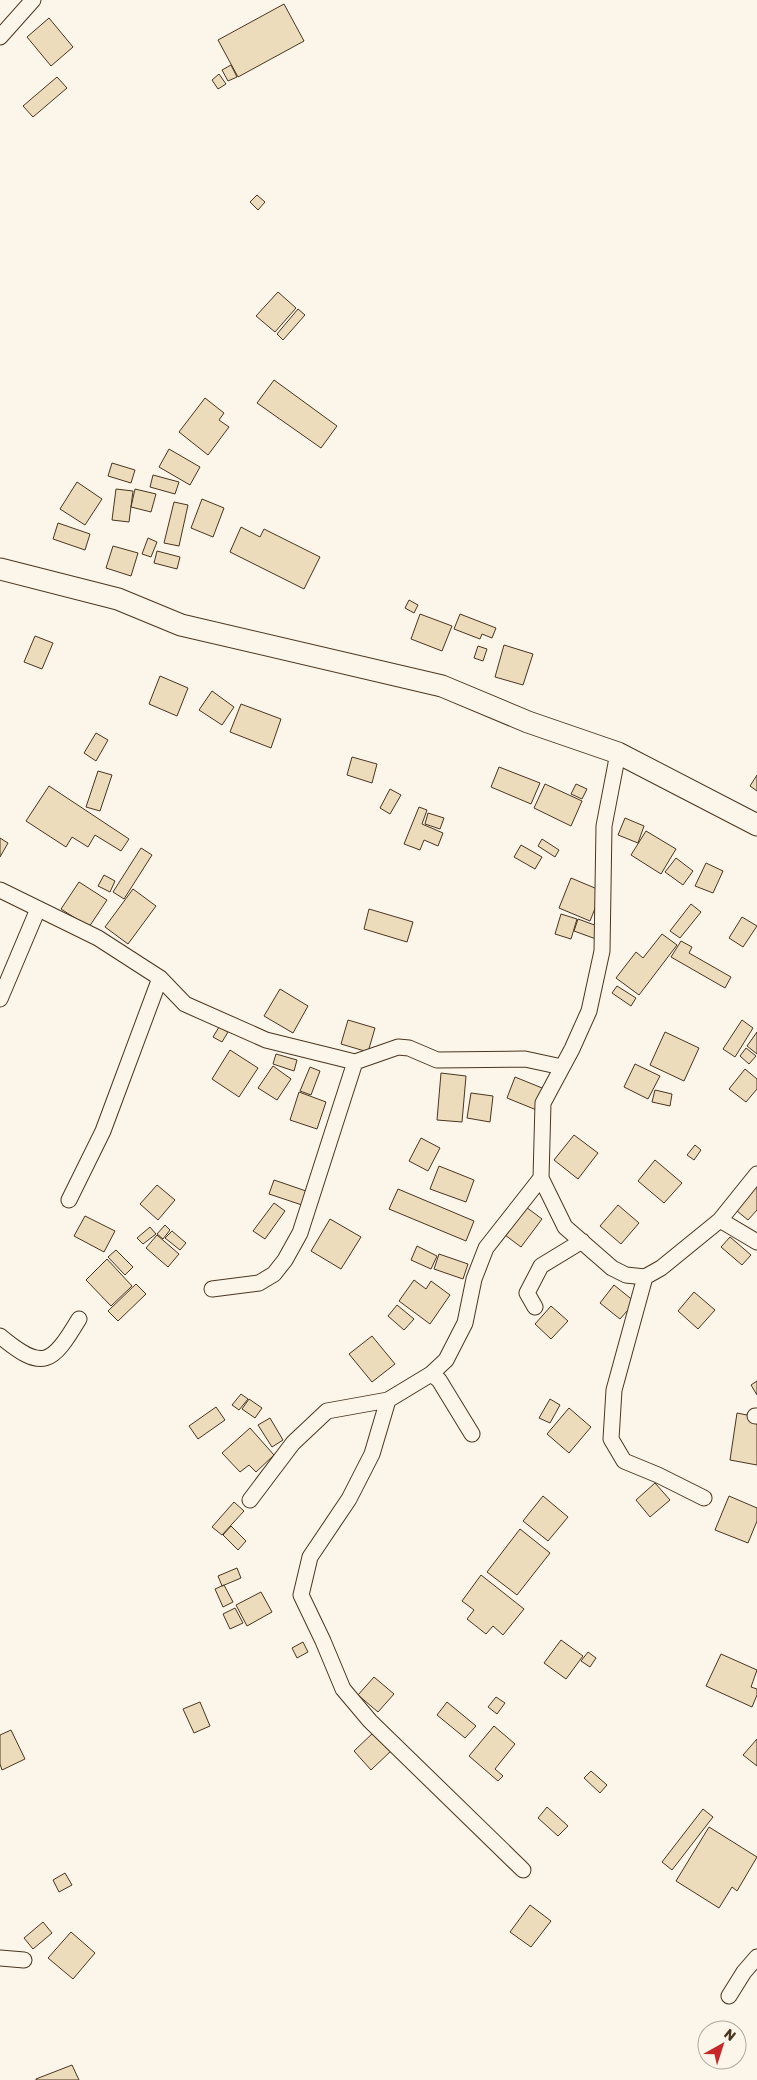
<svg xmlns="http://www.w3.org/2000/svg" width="757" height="2080" font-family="Rubik,sans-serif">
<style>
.building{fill:#ecdcbc;stroke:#4a3520}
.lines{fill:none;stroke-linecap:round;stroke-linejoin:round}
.minor-casing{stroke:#4a3520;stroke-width:17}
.secondary-casing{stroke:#4a3520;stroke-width:23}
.minor{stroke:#fbf6e9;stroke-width:15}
.secondary{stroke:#fbf6e9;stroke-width:21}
</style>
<rect width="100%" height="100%" fill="#fbf6e9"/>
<!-- building -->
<path class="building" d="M284,4L304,41L238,77L218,40Z
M49,18L73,47L51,66L27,37Z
M231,65L237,77L228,81L222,70Z
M219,74L226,84L218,89L212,80Z
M57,77L67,88L33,117L23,106Z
M257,195L265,202L258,210L250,202Z
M278,292L296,308L275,332L256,316Z
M298,309L305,315L283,340L277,334Z
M274,380L337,426L321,448L257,403Z
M205,398L224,413L219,420L229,427L208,455L179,432Z
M169,449L200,467L190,485L159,467Z
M112,463L135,470L131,483L108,476Z
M153,475L179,482L175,494L150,487Z
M77,482L102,499L85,525L60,509Z
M116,489L133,491L129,522L112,520Z
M135,489L156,494L151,512L131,507Z
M202,499L224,508L213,537L191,528Z
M174,502L188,505L179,546L164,543Z
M58,523L90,534L85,550L53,539Z
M241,527L260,537L264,529L320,557L304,589L230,552Z
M148,538L157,542L151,557L142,554Z
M113,546L138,553L131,576L106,568Z
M157,551L180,557L177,569L154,563Z
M409,600L418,605L414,613L405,608Z
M420,614L452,626L442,651L411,639Z
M460,614L496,628L492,638L482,634L480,639L454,629Z
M35,636L53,643L42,669L24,662Z
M504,645L533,654L523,685L495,677Z
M478,646L487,649L483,661L474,658Z
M160,676L188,688L177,716L149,704Z
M212,691L234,707L222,725L199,710Z
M241,704L281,719L271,748L230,732Z
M96,733L108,740L96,761L84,753Z
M352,757L377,764L372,783L347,775Z
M499,767L540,783L531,804L491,787Z
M98,771L112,775L100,811L86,807Z
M757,775V791L750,786Z
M545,784L582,801L571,826L534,808Z
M576,784L587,789L582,799L571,794Z
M49,786L129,839L121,851L95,835L88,847L72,837L66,847L26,821Z
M390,789L401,795L390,814L380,808Z
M419,807L427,810L422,824L443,833L438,846L424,840L420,850L404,844Z
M428,813L444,818L440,829L425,824Z
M625,818L644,826L638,843L618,835Z
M646,831L676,849L661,874L631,855Z
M0,838L8,843L0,857Z
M542,839L559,850L555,857L538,846Z
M521,845L542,857L535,869L514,857Z
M141,848L152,855L124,899L113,892Z
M676,858L693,871L683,885L665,872Z
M706,863L723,871L713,893L695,886Z
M104,875L115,881L110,892L98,886Z
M571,878L602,891L590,921L559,908Z
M79,882L107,900L89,927L61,909Z
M133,889L156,906L128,944L105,927Z
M691,904L701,912L680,938L670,931Z
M369,909L413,922L407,942L364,929Z
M561,914L577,919L571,939L555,934Z
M742,917L757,926L743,947L729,938Z
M578,919L600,927L596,939L574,931Z
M662,934L677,945L639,995L616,978L636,952L643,958Z
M681,941L692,947L689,953L731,977L725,988L671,957Z
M617,986L636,998L631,1006L612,993Z
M280,989L308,1006L293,1033L264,1016Z
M348,1020L375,1028L368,1052L341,1044Z
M742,1020L753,1028L735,1057L723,1049Z
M219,1027L228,1032L222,1042L213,1037Z
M665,1032L699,1048L684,1081L650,1065Z
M757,1032V1054L747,1046Z
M746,1048L756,1056L749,1064L740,1056Z
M230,1050L258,1068L239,1097L212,1079Z
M276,1054L297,1060L294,1071L273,1064Z
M635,1064L660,1076L648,1099L624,1087Z
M273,1066L291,1079L277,1100L258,1088Z
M310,1067L320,1071L311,1095L300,1091Z
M745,1069L757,1079V1089L746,1102L729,1089Z
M441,1073L466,1076L462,1122L437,1120Z
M515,1077L547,1090L539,1111L507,1098Z
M655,1090L672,1094L670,1106L652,1102Z
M299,1092L326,1102L317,1129L290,1120Z
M471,1093L493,1096L490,1122L467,1118Z
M574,1135L598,1153L578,1179L554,1160Z
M421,1138L440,1148L428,1171L409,1161Z
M695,1145L701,1150L694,1160L687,1155Z
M655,1160L682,1183L664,1203L638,1181Z
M439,1166L474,1180L466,1202L430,1189Z
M274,1180L309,1192L305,1206L269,1194Z
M757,1183V1210L748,1220L726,1202Z
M157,1185L175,1200L158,1220L140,1204Z
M398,1189L474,1221L466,1241L389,1209Z
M274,1203L285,1211L265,1239L253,1231Z
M522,1204L542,1219L521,1247L501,1232Z
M618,1205L639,1223L621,1244L600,1226Z
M85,1216L115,1231L104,1252L74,1236Z
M330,1219L361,1237L341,1269L311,1251Z
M165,1225L170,1230L163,1239L157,1234Z
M150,1227L156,1234L143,1244L137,1238Z
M172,1231L186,1243L180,1250L165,1238Z
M157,1235L179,1254L168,1267L146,1248Z
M730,1237L751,1255L742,1265L721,1247Z
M417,1246L437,1256L431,1269L411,1260Z
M116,1250L133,1267L125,1275L108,1257Z
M439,1254L468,1264L463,1279L434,1269Z
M107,1259L132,1286L111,1306L86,1280Z
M414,1280L426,1289L431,1281L450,1295L430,1324L399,1301Z
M136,1284L146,1294L118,1321L108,1311Z
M614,1285L635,1302L620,1319L600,1303Z
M694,1292L715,1310L698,1329L678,1311Z
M397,1305L414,1319L404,1330L388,1316Z
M551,1306L568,1321L551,1339L535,1324Z
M372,1336L395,1364L372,1382L349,1354Z
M757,1381V1395L751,1385Z
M241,1394L248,1399L239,1410L232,1405Z
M249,1399L262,1408L255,1418L242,1409Z
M550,1399L560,1405L550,1423L539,1418Z
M216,1407L225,1420L198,1439L189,1426Z
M569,1408L591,1427L569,1453L547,1434Z
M737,1413L757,1417V1465L730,1460Z
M270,1418L283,1440L272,1447L258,1425Z
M250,1428L274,1455L256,1472L249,1465L240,1472L222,1453Z
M655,1483L670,1500L650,1517L636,1500Z
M543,1496L568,1517L548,1541L523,1521Z
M729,1496L757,1508V1521L748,1543L715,1530Z
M234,1502L244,1511L222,1535L212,1527Z
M231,1526L246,1541L238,1550L223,1535Z
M520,1529L550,1553L517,1595L487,1572Z
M237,1568L241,1578L222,1586L218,1576Z
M481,1575L524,1609L503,1635L493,1626L486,1634L467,1619L474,1610L462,1601Z
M224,1585L233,1602L223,1607L215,1589Z
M261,1592L272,1612L247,1626L236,1605Z
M235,1608L243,1623L230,1629L223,1614Z
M561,1640L583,1656L566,1679L544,1663Z
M303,1642L308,1652L297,1658L292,1648Z
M588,1652L596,1658L590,1667L581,1661Z
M721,1654L757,1670L751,1687L757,1689V1695L752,1707L706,1686Z
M374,1677L394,1694L378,1712L358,1695Z
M496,1697L505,1703L497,1714L488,1707Z
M200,1702L210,1726L194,1733L183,1709Z
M447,1702L476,1726L465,1738L437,1715Z
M494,1726L515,1744L495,1769L503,1776L498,1781L469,1756Z
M11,1730L25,1759L2,1770L0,1764V1735Z
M375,1731L392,1750L371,1770L354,1751Z
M757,1739V1766L743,1755Z
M591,1771L607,1785L600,1793L584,1778Z
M547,1807L568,1826L558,1836L538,1818Z
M703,1809L713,1817L672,1870L662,1862Z
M709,1827L757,1857L737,1891L732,1887L719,1908L676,1881Z
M65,1873L72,1885L59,1892L53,1880Z
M530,1905L551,1921L531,1947L510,1932Z
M43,1922L52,1933L33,1949L24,1938Z
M71,1932L95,1953L73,1979L48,1958Z
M72,2065L79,2080H36V2079Z"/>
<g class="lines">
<defs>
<path id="minor" d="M0,37L33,0
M618,753L604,826L602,951L589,1011L572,1049L543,1103L541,1178L565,1227L612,1268L626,1275L645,1277L661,1268L720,1220L757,1174
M0,890L98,938L160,978L185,1004L266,1040L355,1062L398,1047L409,1048L437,1060L525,1059L562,1067
M0,999L38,909
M69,1200L103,1131L160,978
M720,1220L757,1242
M645,1277L614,1390L611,1439L624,1461L658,1475L704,1498
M212,1289L259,1283L274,1274L285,1260L300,1233L355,1062
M535,1307L527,1293L541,1266L582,1241
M0,1336C43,1372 52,1364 79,1319
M431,1374L439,1380L472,1434
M388,1400L372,1454L349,1499L310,1557L301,1595L323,1641L343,1689L370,1721L523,1870
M755,1416H757
M250,1500L293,1443L327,1411L388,1400L431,1374L446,1360L465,1323L474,1279L486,1248L541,1178
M0,1958L24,1960
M729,1996L744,1972L757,1957"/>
<path id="secondary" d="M0,569L118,599L181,625L442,686L528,722L618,753L757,825"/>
</defs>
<!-- minor casing -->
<use href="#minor" class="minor-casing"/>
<!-- secondary casing -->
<use href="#secondary" class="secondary-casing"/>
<!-- minor -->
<use href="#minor" class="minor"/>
<!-- secondary -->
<use href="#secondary" class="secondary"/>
</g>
<!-- north arrow -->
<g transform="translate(722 2045) rotate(39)"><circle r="24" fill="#fbf6e9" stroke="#b4a999"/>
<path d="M0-4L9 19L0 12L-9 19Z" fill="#c62828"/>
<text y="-8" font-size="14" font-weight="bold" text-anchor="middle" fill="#4a3520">N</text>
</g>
</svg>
